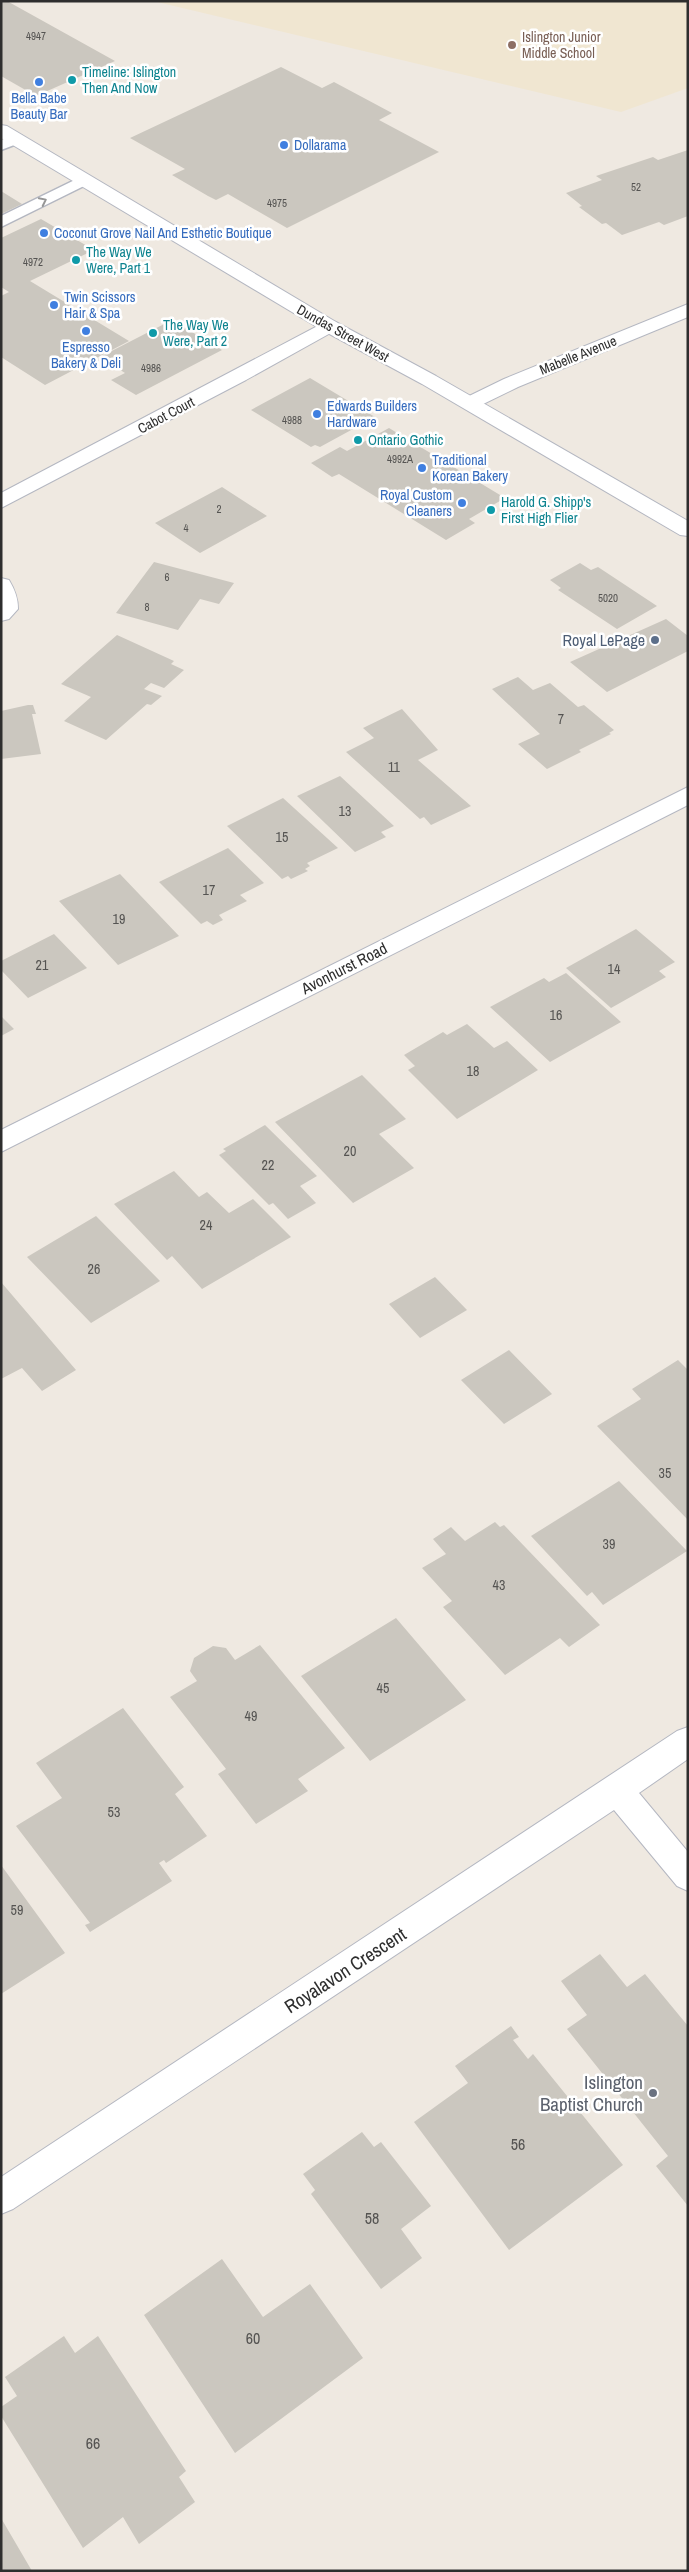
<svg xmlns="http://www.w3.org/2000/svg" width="689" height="2572" font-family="'Archivo Narrow',sans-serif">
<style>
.education{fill:#f0e6d1}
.building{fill:#cbc7bf}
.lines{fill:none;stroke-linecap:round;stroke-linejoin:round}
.lane-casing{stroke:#b4b7c1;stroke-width:3}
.street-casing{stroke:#b4b7c1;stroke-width:2}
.secondary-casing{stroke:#b4b7c1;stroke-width:2}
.lane{fill:#fff;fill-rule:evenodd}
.street{fill:#fff;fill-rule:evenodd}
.secondary{fill:#fff;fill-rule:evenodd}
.oneway{stroke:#969696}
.education-dot{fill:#8d6e63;stroke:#fff;stroke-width:2}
.culture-dot{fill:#0f9aa8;stroke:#fff;stroke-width:2}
.shop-dot{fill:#3f7fe0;stroke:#fff;stroke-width:2}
.service-dot{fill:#5c6f8a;stroke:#fff;stroke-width:2}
.worship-dot{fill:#6b7280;stroke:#fff;stroke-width:2}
.labels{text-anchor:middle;stroke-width:5;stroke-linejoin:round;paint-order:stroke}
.far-number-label{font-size:11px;fill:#555452}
.far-education-label{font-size:14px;fill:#785e54;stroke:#fff;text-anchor:start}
.far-culture-label{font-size:14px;fill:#0d838f;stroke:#fff;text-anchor:start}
.far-shop-label{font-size:14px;fill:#366cbe;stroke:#fff;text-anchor:start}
.far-street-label{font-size:14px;fill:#2e2e2e;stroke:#fff}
.number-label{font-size:14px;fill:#555452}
.service-label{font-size:16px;fill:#4e5e75;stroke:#fff;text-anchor:end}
.street-label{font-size:16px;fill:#2e2e2e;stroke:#fff}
.near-number-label{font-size:16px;fill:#555452}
.near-street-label{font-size:19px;fill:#2e2e2e;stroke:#fff}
.near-worship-label{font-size:19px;fill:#5b616d;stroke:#fff;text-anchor:end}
</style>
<rect width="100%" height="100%" fill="#efe9e1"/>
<!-- education -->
<path class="education" d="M153,1H688V88L621,112Z"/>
<!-- building -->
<path class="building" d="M1,1H7L115,61L36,96L1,76Z
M281,67L322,88L334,82L392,113L379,120L439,152L287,228L228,194L216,200L208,196L172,175L185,169L130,138Z
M688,150V216L664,225L659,222L622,235L606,223L602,224L579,207L582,206L566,193L602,180L596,176L653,157L658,160Z
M1,191L22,204L1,214Z
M41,219L94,250L30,281L129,341L45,385L1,357V296L9,292L1,287V238Z
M172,320L222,350L136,395L111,380L125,373L100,357Z
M310,378L375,417L320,447L315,445L311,447L251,410Z
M389,428L505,498L469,519L475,523L446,540L339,474L332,477L311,463L340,447L347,451Z
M222,487L267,516L200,553L155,523Z
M154,562L215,578L234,583L219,604L200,599L178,630L116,613Z
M580,563L591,570L598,567L657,606L617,629L558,590L561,588L550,580Z
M666,619L688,636V651L607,692L570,662Z
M117,635L174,661L171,664L184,670L164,688L151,683L144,689L162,696L151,705L147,704L106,740L64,721L91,697L61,684Z
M518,677L533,690L550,683L578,707L584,705L614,730L609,733L611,734L579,750L581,752L547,769L518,744L540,734L492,689Z
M28,705H33L36,714H32L41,754L1,759V711Z
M402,709L438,750L418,760L471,806L431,825L424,817L420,819L346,752L374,738L363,728Z
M340,776L394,826L381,832L386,837L355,852L297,796Z
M283,798L338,848L307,863L310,866L305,869L308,871L291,879L288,876L282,879L227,826Z
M228,848L264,883L240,895L247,901L219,915L223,920L213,925L207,921L201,924L159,882Z
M120,874L179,936L118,965L59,901Z
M636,929L675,962L659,971L666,977L611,1008L566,968Z
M54,934L87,968L28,998L1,970V961Z
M566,973L621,1022L550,1062L490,1007L544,978L549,982Z
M1,1016L14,1029L1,1036Z
M467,1024L494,1048L507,1041L538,1070L457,1119L408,1070L415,1066L404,1055L443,1032L447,1035Z
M362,1075L406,1119L379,1134L414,1168L353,1203L275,1122Z
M265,1125L317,1176L300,1186L316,1203L288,1219L273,1203L269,1205L219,1155L226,1151L223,1149Z
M174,1171L199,1197L207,1192L229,1213L253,1199L291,1237L202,1289L172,1256L167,1260L114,1204Z
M96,1216L160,1281L91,1323L27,1257Z
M435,1277L467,1310L420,1338L389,1304Z
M1,1282L76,1370L42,1391L22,1368L1,1379Z
M509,1350L552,1394L504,1424L461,1380Z
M678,1360L688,1370V1520L597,1426L641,1399L632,1389Z
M619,1481L687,1551L603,1605L592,1592L587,1596L531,1536Z
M495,1522L500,1527L504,1525L600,1625L569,1647L560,1638L505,1675L443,1607L452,1601L422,1568L446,1554L433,1539L451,1527L465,1541Z
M396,1618L466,1700L370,1761L301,1676Z
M260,1645L345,1748L298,1779L308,1791L256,1824L218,1774L226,1769L170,1697L197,1681L190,1671L194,1658L213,1646L226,1648L235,1660Z
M123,1708L184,1787L175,1794L207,1836L166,1863L164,1860L159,1863L172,1881L90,1932L85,1925L90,1923L16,1826L62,1798L36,1763Z
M1,1865L65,1953L1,1994Z
M600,1954L627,1987L645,1974L688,2026V2206L656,2166L668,2156L567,2029L587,2015L561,1981Z
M511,2026L519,2037L513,2040L528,2059L533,2054L623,2165L509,2250L414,2122L468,2083L455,2066Z
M362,2132L374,2147L381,2142L431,2206L401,2229L422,2258L381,2289L311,2194L315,2190L303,2174Z
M222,2259L263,2317L310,2284L363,2358L235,2453L144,2315Z
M64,2336L75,2353L98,2336L186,2471L179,2477L195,2502L139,2544L123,2517L83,2548L1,2416V2407L17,2396L5,2377Z
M1,2518L32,2571H1Z"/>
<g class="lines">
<defs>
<path id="lane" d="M17,135L22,136L24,139L22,142L1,150V140Z
M85,175L93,180L90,183L1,227V216Z"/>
<path id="street" d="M688,304V317L518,387L477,407H463L460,403L463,399L504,379Z
M329,320L336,322L339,326L336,330L246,380L1,508V493Z
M1,578L9,580C15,590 18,598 18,609L9,619L1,621Z
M688,787V805L1,1152V1130Z
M688,1727V1759L639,1793L688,1852V1891L677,1886L614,1810L13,2209L1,2214V2177L677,1731Z"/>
<path id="secondary" d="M1,125L7,126L336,322L436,376L688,521V536L680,535L422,384L322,330L1,138Z"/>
</defs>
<!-- lane casing -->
<use href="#lane" class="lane-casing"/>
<!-- street casing -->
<use href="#street" class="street-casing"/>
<!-- secondary casing -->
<use href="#secondary" class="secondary-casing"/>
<!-- lane -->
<use href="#lane" class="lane"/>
<!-- street -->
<use href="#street" class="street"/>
<!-- secondary -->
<use href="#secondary" class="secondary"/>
</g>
<!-- one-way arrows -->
<defs><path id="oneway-chevron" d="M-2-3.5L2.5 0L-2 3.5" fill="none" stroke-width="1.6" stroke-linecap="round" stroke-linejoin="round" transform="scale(1.25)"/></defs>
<use class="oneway" href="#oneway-chevron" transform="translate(43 201) rotate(-26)"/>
<!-- markers -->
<circle class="education-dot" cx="512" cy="45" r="5"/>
<g class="culture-dot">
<circle cx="72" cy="80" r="5"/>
<circle cx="76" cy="260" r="5"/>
<circle cx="153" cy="333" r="5"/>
<circle cx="358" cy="440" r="5"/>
<circle cx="491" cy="510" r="5"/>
</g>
<g class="shop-dot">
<circle cx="39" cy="82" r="5"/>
<circle cx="284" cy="145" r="5"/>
<circle cx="44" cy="233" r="5"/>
<circle cx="54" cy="305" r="5"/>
<circle cx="86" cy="331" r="5"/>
<circle cx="317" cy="414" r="5"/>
<circle cx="422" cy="468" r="5"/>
<circle cx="462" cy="503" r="5"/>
</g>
<circle class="service-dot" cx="655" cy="640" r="5"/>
<circle class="worship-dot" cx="653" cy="2093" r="5"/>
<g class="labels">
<!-- far-number labels -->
<g class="far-number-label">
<text x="36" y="40">4947</text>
<text x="636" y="191">52</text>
<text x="277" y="207">4975</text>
<text x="33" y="266">4972</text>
<text x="151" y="372">4986</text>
<text x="292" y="424">4988</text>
<text x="400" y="463">4992A</text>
<text x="219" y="513">2</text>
<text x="186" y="532">4</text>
<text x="167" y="581">6</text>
<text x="608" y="602">5020</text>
<text x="147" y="611">8</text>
</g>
<!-- far-education labels -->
<g class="far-education-label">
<text x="522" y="42">Islington Junior<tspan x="522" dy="16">Middle School</tspan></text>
</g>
<!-- far-culture labels -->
<g class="far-culture-label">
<text x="82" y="77">Timeline: Islington<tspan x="82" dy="16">Then And Now</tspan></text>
<text x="86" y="257">The Way We<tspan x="86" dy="16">Were, Part 1</tspan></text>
<text x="163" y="330">The Way We<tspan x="163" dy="16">Were, Part 2</tspan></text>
<text x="368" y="445">Ontario Gothic</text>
<text x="501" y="507">Harold G. Shipp's<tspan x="501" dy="16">First High Flier</tspan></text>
</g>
<!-- far-shop labels -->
<g class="far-shop-label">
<text x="39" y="103" text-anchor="middle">Bella Babe<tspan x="39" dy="16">Beauty Bar</tspan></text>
<text x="294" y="150">Dollarama</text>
<text x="54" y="238">Coconut Grove Nail And Esthetic Boutique</text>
<text x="64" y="302">Twin Scissors<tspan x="64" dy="16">Hair &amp; Spa</tspan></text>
<text x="86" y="352" text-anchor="middle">Espresso<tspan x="86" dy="16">Bakery &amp; Deli</tspan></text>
<text x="327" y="411">Edwards Builders<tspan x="327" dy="16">Hardware</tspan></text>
<text x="432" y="465">Traditional<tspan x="432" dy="16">Korean Bakery</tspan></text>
<text x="452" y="500" text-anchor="end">Royal Custom<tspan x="452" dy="16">Cleaners</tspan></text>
</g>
<!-- far-street labels -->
<g class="far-street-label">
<text transform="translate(343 333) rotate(29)" y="5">Dundas Street West</text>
<text transform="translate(578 355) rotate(-22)" y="5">Mabelle Avenue</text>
<text transform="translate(166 415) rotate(-28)" y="5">Cabot Court</text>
</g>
<!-- number labels -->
<g class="number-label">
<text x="561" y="724">7</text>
<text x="394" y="772">11</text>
<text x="345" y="816">13</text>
<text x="282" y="842">15</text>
<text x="209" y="895">17</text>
<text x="119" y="924">19</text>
<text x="42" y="970">21</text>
<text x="614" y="974">14</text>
<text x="556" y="1020">16</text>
<text x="473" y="1076">18</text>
<text x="350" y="1156">20</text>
<text x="268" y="1170">22</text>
<text x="206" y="1230">24</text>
<text x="94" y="1274">26</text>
<text x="665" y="1478">35</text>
<text x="609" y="1549">39</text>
<text x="499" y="1590">43</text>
<text x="383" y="1693">45</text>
<text x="251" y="1721">49</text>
<text x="114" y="1817">53</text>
<text x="17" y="1915">59</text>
</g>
<!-- service labels -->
<g class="service-label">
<text x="645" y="646">Royal LePage</text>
</g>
<!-- street labels -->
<g class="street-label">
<text transform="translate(344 968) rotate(-27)" y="6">Avonhurst Road</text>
</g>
<!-- near-number labels -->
<g class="near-number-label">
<text x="518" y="2150">56</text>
<text x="372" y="2224">58</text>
<text x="253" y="2344">60</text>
<text x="93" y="2449">66</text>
</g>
<!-- near-street labels -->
<g class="near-street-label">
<text transform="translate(345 1970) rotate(-33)" y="7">Royalavon Crescent</text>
</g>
<!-- near-worship labels -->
<g class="near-worship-label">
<text x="643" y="2089">Islington<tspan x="643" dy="22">Baptist Church</tspan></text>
</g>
</g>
<!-- border -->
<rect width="689" height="2572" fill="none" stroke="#2e2e2e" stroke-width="5"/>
</svg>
